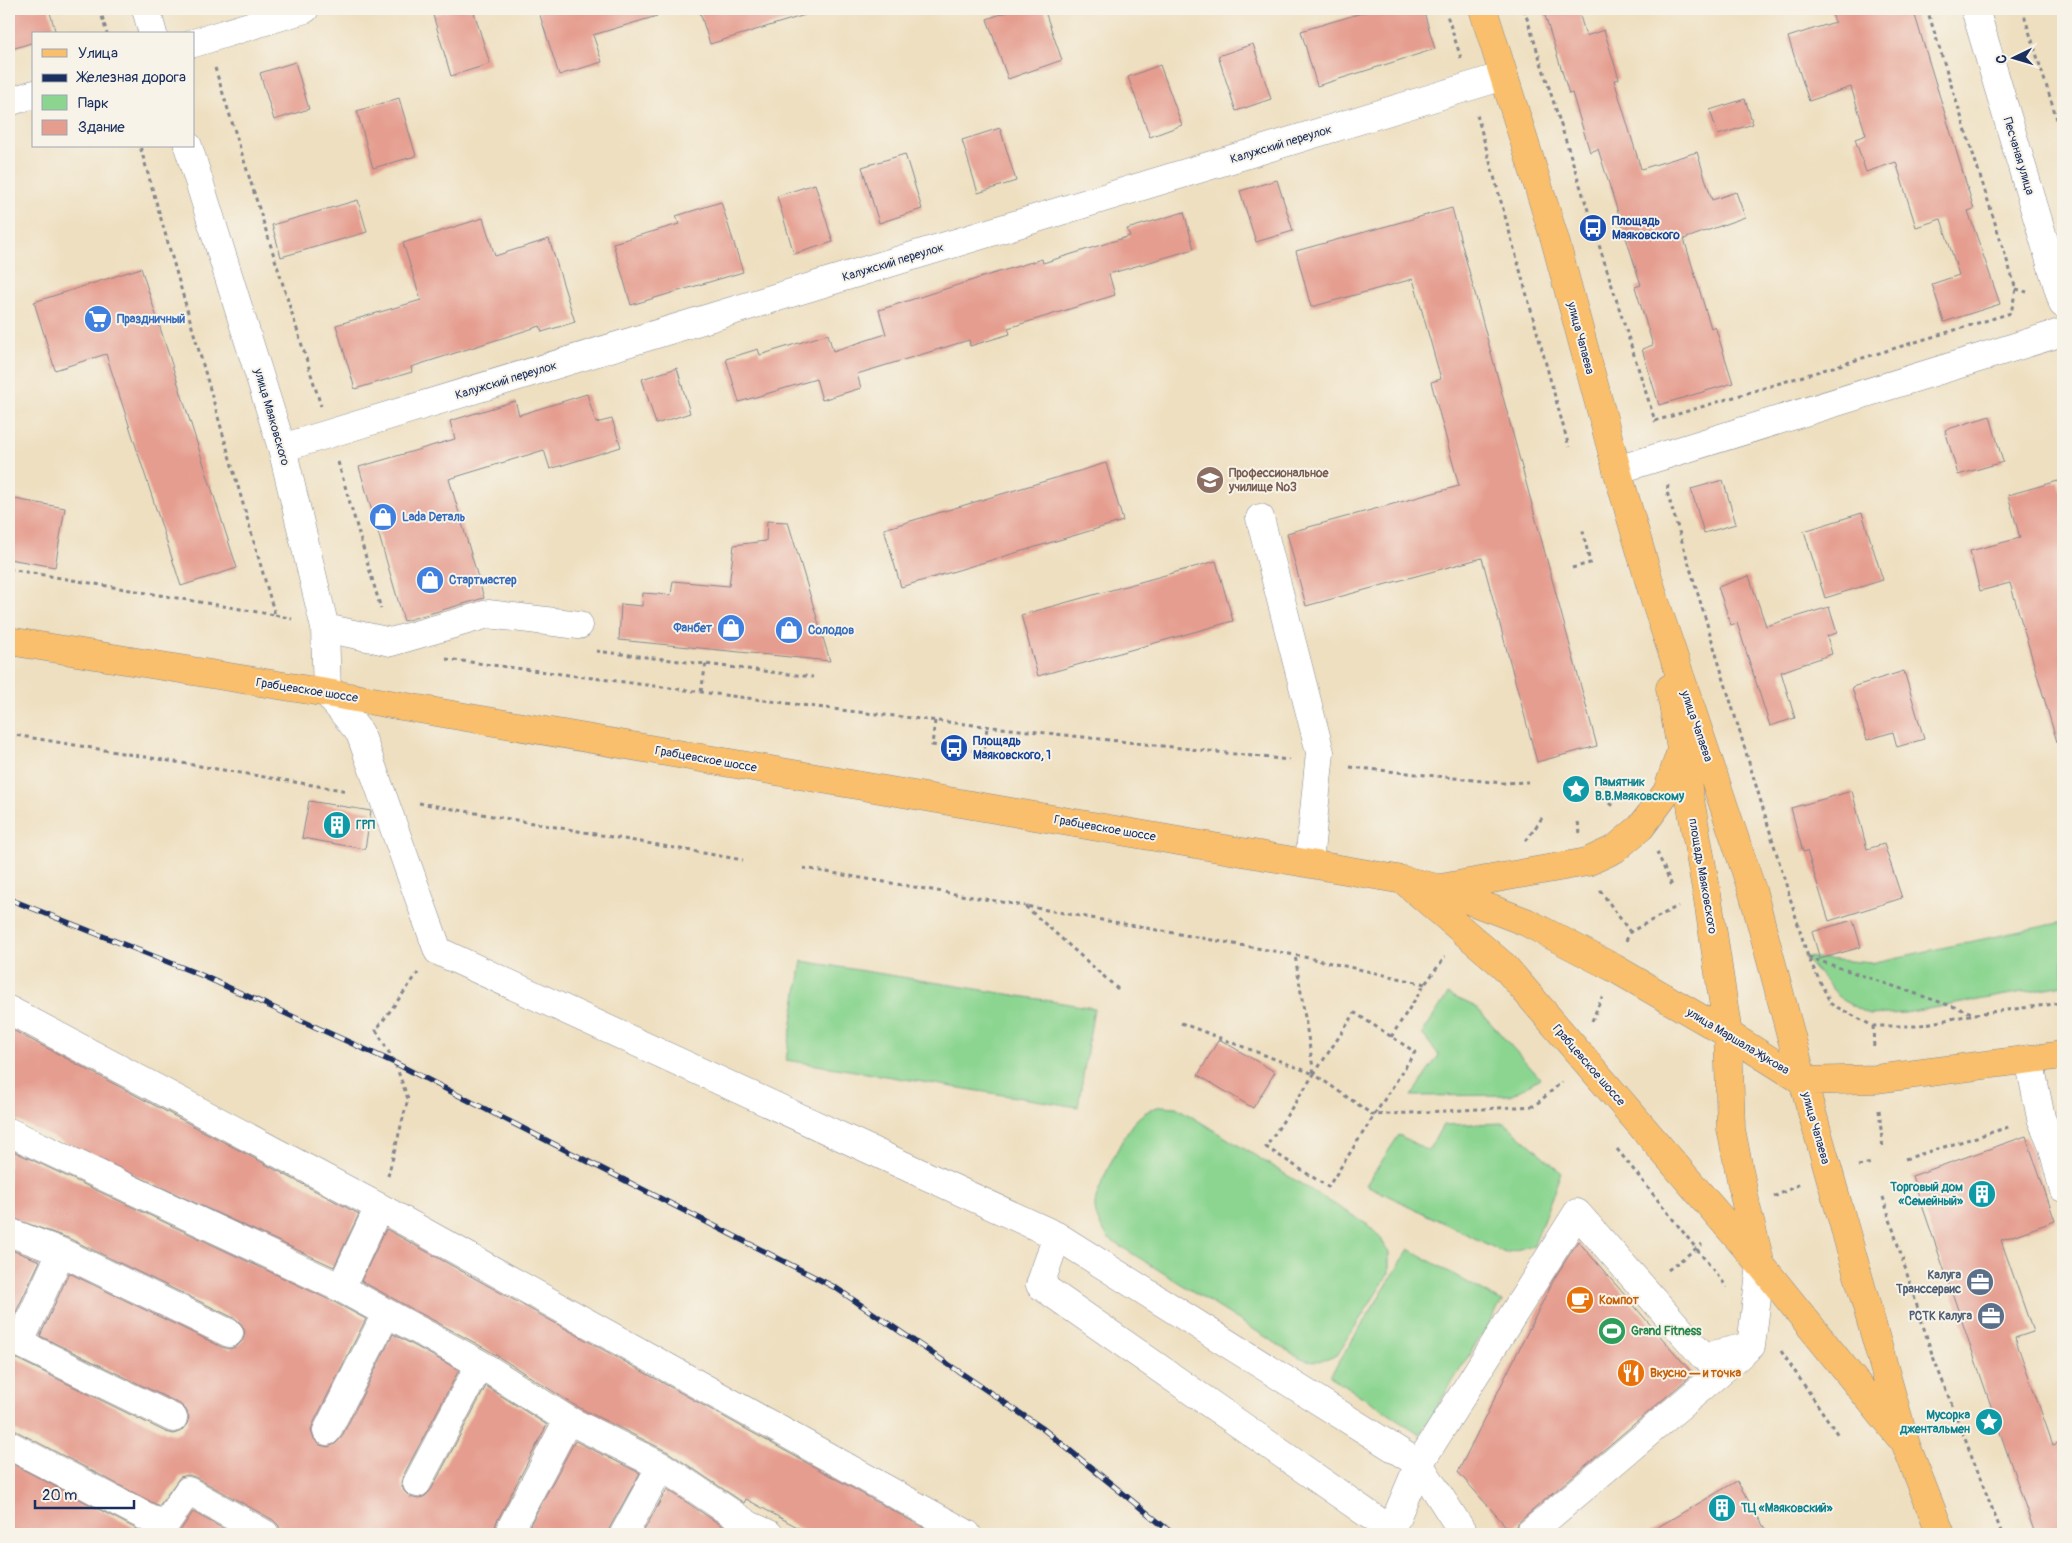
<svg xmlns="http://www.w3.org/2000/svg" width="2072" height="1543" font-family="Pangolin,sans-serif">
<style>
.green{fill:#8cd591;stroke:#548278}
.building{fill:#e59d8f}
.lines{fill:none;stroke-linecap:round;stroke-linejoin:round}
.minor-casing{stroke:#84878f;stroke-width:29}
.major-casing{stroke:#84878f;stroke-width:29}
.path{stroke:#84878f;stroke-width:3;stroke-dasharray:4 4;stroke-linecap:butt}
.minor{stroke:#fff;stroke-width:28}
.major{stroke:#f9bf6c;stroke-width:28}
.rail-casing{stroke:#1b2f5e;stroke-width:5.5}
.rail{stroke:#f7f3e8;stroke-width:4;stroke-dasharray:11;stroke-linecap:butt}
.labels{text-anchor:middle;stroke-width:4;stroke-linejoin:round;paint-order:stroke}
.street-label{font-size:12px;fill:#1b2f5e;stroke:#f7f3e8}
.transit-label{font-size:12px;font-weight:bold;fill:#164399;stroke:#f7f3e8;text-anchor:start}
.shop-label{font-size:12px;font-weight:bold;fill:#366cbe;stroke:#f7f3e8;text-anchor:start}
.education-label{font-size:12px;font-weight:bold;fill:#785e54;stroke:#f7f3e8;text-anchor:start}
.culture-label{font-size:12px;font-weight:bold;fill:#0d838f;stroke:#f7f3e8;text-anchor:start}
.service-label{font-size:12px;font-weight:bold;fill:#4e5e75;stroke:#f7f3e8;text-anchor:end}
.food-label{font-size:12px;font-weight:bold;fill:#c56008;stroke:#f7f3e8;text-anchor:start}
.leisure-label{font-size:12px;font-weight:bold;fill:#27864d;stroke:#f7f3e8;text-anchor:start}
</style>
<rect width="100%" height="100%" fill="#f7f3e8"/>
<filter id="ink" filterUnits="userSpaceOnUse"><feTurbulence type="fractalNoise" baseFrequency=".02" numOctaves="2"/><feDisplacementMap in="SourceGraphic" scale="10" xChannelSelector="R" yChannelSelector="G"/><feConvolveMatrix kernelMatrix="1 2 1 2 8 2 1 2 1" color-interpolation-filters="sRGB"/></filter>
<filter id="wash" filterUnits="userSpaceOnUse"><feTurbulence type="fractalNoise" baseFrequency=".0096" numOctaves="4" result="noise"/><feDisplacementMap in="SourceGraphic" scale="20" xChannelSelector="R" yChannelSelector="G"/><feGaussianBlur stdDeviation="1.12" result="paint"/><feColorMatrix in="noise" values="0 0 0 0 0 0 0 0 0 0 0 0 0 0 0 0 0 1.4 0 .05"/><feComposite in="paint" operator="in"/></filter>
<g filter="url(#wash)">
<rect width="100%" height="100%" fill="#eedfc0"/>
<!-- green -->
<path class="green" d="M2063,922V985L1905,1013L1869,1015L1842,1000L1804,957L1871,963Z
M802,961L1094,1008L1078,1107L786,1060Z
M1448,994L1476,1007L1540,1078L1512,1095L1411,1096L1439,1055L1422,1034Z
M1161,1106L1176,1107L1368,1225L1380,1237L1389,1253V1273L1338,1354C1325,1362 1317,1362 1301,1359L1109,1239C1102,1228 1094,1218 1095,1204C1096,1190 1125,1131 1135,1121C1143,1113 1150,1109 1161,1106Z
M1505,1123L1561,1172L1534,1245L1505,1253L1366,1185L1399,1135L1428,1151L1443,1125Z
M1409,1249L1502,1302L1420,1434L1330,1376Z"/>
<g id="blocks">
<!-- building -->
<path class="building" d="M9,9H49L56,34H34V42L9,50Z
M455,9H473L490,64L451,76L433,15Z
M538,9H656L657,16L593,35L602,62L559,75Z
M699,9H804L805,15L710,44Z
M1015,9H1044L1062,60L1008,79L987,19Z
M1375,9H1423L1435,49L1317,86L1301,31Z
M1543,9H1578L1586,36L1604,30L1619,79L1614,80L1641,169L1697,152L1712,200L1736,192L1745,217L1684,239L1711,328L1715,326L1733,383L1659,405L1642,349L1653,345L1635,287L1641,285L1598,149L1590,152L1572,93L1569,94Z
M1830,9H1913L1974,209L1968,211L2000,304L1944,322L1932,284L1959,275L1941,219L1916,227L1896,162L1866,172L1855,139L1866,135L1851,87L1809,101L1788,37L1835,22Z
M1253,44L1271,99L1236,111L1218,56Z
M295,62L309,109L274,120L260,73Z
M1160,65L1182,125L1150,137L1128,77Z
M399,98L416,156L373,168L357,111Z
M1745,99L1753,124L1718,135L1710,110Z
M1000,128L1016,181L978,193L962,140Z
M905,154L922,209L879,223L862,167Z
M1277,180L1293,231L1256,242L1240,191Z
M815,184L833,242L794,254L777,196Z
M358,200L367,232L281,257L272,225Z
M721,202L743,272L631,305L613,243L679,224L676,216Z
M1452,208L1597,746L1537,762L1482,558L1306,606L1287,533L1459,486L1431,382L1441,379L1413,279L1311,307L1296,251Z
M1184,212L1194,249L1109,274L1115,295L1008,328L1010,334L970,346L969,340L857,374L861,388L822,400L816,379L739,402L726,359L758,349L760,355L828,334L833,351L886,334L879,310L992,274L1042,259L1043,263L1130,236L1127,229Z
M483,218L495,256L549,239L575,322L542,332L540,326L411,367L412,372L355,389L336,325L421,300L403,243Z
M141,268L237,568L181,586L106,354L55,370L34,302Z
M677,368L690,413L656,424L642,379Z
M587,394L596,423L612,419L621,447L550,469L544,450L449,479L484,598L404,621L359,467L455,439L450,421L515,401L519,415Z
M1990,416L2003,462L1958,475L1945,430Z
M1106,463L1123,521L901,587L884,529Z
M1723,480L1736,524L1704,533L1691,489Z
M2058,481L2063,499V741L2057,742L2010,583L1980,591L1970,551L2020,538L2008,495Z
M9,498L65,508L55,567L9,559Z
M1862,513L1883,580L1825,598L1804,531Z
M767,521L788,522L830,661L619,640L621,604L642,606L643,593L671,595L673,581L729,586L734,545L766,541Z
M1216,561L1233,621L1038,676L1021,615Z
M1749,576L1766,626L1829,607L1837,633L1827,636L1832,654L1781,672L1795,718L1770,726L1737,623L1731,625L1718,587Z
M1904,671L1924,739L1897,747L1893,732L1867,740L1852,687Z
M1852,791L1867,849L1884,844L1902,898L1829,921L1807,851L1803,852L1791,808Z
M309,801L371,811L365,849L302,838Z
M1853,920L1861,947L1820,959L1812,932Z
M9,1028L359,1214L334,1267L9,1117Z
M1219,1039L1275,1072L1253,1108L1198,1075Z
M2026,1136L2055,1221L2001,1240L2033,1332L2015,1338L2053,1445L2063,1441V1534H2035L1912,1176Z
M9,1149L334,1302L366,1319L313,1424L311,1431L314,1439L320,1445L328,1447L335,1444L341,1438L393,1334L459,1370L403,1476L401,1483L404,1491L410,1497L418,1499L425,1496L431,1490L486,1386L547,1425L496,1523L495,1534H281L279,1526L273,1520L195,1477L188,1475L180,1477L159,1506L16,1431L9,1429V1355L166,1432L174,1434L181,1431L187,1424L189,1417L186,1410L180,1404L40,1336L69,1273L222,1347L230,1349L237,1346L243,1340L245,1332L242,1325L236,1319L68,1238L9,1217Z
M386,1229L935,1534H810L746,1499L744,1503L668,1452L576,1406L488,1350L361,1281Z
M1578,1241L1693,1374L1519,1522L1511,1532L1458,1472L1554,1279Z
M9,1249L40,1261L11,1323H9Z
M575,1441L640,1473L610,1527L608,1534H525Z
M9,1462L146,1534H9Z
M1737,1481L1768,1534H1646Z
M667,1489L728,1530L725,1534H642Z
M193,1512L233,1534H178Z"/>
</g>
</g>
<g filter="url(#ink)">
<use href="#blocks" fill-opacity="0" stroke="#84878f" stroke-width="1"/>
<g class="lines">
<defs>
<path id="minor" d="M146,9L153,34
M1975,9L2063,304
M194,43L305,9
M9,102L34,94
M188,146L282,448L325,628L327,693L360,733L438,951L1057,1236L1419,1464L1464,1534
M282,448L1504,76
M1617,470L2063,332
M1260,518L1320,752L1309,862
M325,628L391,642L488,614L579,625
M9,1010L379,1207
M2029,1059L2041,1118L2052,1144L2063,1188
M9,1132L341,1288L480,1364L568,1420L661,1466L749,1525L769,1534
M9,1232L61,1252L20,1342
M1057,1236L1040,1285L1391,1530L1419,1464L1577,1213L1704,1357L1751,1346L1761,1265
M61,1252L229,1333
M341,1288L379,1207L967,1534
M9,1338L173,1418
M327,1431L386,1314
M9,1445L164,1526
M417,1483L480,1364
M510,1530L568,1420
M161,1534L164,1526L188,1491L265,1534
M624,1534L661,1466
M1529,1534L1747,1349"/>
<path id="major" d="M1483,9L1555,240L1617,470L1655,601L1753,893L1803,1081L1906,1445L1941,1534
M9,641L327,693L1403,880L1437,888L1526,922L1614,968L1728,1034L1803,1081L1876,1079L2063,1055
M1670,688L1708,900L1728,1034L1731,1129L1747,1210L1759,1257
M1408,884L1504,966L1761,1265L1899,1436
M1441,888L1587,862L1615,849L1641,827L1667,792L1680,754"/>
</defs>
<!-- minor casing -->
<use href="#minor" class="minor-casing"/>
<!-- major casing -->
<use href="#major" class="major-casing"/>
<!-- path -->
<path class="path" d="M100,9L107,34
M1445,9L1461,58
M1524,9L1655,421L2011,313L2016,289L1927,9
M2022,9L2063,138
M215,68L321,406
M1477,115L1569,447
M2016,289L2027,292
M338,462L381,609
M1668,485L1667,492L1808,957L1831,1004L1873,1026H1916L1975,1014L2063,1003
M1572,568L1590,563L1582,527
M9,569L275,615L140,146
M275,615L292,619
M596,651L813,677
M446,659L840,710L1289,760
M701,692L706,663
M935,721L932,745L984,752L987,727
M9,734L348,791
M1350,767L1502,783L1528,782
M419,803L743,860
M1610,803L1616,808
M1578,822L1580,833
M1526,841L1544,815
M1657,852L1673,888
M803,868L1025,906
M1600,890L1630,932
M1626,941L1630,932L1678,906
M1808,957L1975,1014
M1118,989L1025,906L1295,955L1425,984
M1592,1021L1602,997
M1181,1023L1314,1074L1295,955
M1873,1026L1874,1049
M1391,1037L1425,984L1445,957
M1314,1074L1355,1013L1415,1052L1328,1187L1266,1147L1314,1074L1373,1115L1534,1106L1562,1082
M1879,1110L1883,1149
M1617,1149L1727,1287
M1905,1159L2012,1126
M1858,1166L1872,1163
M388,1176L408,1099L395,1063L376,1030L418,973
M1774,1197L1800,1184
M1883,1197L1932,1354L2002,1534
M1668,1270L1702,1244
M1781,1351L1838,1435"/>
<!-- minor -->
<use href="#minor" class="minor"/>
<!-- major -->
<use href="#major" class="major"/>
<defs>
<path id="rail" d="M9,899L201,975L395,1063L836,1288L1042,1428L1173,1534"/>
</defs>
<!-- rail casing -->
<use href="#rail" class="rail-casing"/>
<!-- rail -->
<use href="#rail" class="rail"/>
</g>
</g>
<!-- icons -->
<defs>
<symbol id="bus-disc" viewBox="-11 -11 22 22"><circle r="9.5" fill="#1a4fb4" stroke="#f7f3e8"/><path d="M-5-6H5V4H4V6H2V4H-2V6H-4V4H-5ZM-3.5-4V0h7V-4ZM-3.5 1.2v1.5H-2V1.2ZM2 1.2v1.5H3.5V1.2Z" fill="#fff"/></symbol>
<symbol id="supermarket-disc" viewBox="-11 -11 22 22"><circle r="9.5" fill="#3f7fe0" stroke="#f7f3e8"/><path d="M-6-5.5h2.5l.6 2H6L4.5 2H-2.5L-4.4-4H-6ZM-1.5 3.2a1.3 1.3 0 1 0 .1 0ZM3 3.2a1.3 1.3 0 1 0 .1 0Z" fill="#fff"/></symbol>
<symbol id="university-disc" viewBox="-11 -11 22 22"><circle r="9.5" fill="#8d6e63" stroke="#f7f3e8"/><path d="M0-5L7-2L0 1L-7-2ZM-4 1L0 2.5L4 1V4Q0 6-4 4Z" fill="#fff"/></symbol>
<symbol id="shop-disc" viewBox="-11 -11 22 22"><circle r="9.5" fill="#3f7fe0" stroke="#f7f3e8"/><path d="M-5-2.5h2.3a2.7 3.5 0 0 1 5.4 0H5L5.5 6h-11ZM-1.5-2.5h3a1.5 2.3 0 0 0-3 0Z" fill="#fff"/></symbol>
<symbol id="sight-disc" viewBox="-11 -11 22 22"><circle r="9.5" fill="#0f9aa8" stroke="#f7f3e8"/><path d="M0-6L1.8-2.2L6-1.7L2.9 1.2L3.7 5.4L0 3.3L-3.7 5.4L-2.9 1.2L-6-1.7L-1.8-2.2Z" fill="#fff"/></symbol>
<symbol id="building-disc" viewBox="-11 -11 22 22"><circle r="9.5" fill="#0f9aa8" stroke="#f7f3e8"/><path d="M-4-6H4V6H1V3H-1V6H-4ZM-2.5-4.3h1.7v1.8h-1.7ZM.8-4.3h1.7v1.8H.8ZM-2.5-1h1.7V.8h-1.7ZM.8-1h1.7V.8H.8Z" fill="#fff"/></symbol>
<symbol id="office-disc" viewBox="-11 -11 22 22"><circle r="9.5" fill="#5c6f8a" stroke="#f7f3e8"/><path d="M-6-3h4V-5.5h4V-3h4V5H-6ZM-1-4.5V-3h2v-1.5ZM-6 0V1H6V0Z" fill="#fff"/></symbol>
<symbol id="cafe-disc" viewBox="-11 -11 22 22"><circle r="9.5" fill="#e8710a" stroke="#f7f3e8"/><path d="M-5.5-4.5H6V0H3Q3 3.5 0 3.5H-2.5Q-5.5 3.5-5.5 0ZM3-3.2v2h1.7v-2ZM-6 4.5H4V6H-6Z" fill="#fff"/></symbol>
<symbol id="stadium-disc" viewBox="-11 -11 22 22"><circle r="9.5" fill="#2e9e5b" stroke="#f7f3e8"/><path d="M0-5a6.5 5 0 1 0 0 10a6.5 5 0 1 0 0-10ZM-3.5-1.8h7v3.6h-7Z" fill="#fff"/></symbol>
<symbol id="restaurant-disc" viewBox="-11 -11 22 22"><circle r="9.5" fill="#e8710a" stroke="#f7f3e8"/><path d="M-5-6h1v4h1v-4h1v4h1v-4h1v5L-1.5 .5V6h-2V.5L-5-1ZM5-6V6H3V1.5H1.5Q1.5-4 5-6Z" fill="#fff"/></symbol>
</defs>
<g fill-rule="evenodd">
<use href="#bus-disc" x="1577" y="212" width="32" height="32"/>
<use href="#supermarket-disc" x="82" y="303" width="32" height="32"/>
<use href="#university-disc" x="1194" y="464" width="32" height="32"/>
<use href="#shop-disc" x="367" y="501" width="32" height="32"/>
<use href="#shop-disc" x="414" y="564" width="32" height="32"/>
<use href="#shop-disc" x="715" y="612" width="32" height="32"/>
<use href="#shop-disc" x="773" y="614" width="32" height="32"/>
<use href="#bus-disc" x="938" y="732" width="32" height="32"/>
<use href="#sight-disc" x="1560" y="773" width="32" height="32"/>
<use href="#building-disc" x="321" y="809" width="32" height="32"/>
<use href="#building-disc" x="1966" y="1178" width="32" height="32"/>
<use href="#office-disc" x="1964" y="1266" width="32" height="32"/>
<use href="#cafe-disc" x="1564" y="1284" width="32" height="32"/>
<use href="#office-disc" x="1975" y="1300" width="32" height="32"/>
<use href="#stadium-disc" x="1596" y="1315" width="32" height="32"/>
<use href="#restaurant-disc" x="1615" y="1357" width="32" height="32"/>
<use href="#sight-disc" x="1973" y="1406" width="32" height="32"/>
<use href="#building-disc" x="1706" y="1492" width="32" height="32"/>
</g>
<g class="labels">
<!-- street labels -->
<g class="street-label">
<text transform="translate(1281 144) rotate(-17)" y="4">Калужский переулок</text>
<text transform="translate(2019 156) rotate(73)" y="4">Песчаная улица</text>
<text transform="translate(893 262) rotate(-17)" y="4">Калужский переулок</text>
<text transform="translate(1581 338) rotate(75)" y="4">улица Чапаева</text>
<text transform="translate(506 380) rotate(-17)" y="4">Калужский переулок</text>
<text transform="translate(272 417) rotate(74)" y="4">улица Маяковского</text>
<text transform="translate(307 690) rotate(9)" y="4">Грабцевское шоссе</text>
<text transform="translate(1697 726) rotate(71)" y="4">улица Чапаева</text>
<text transform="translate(706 759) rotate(10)" y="4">Грабцевское шоссе</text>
<text transform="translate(1105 828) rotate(10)" y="4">Грабцевское шоссе</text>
<text transform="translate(1703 876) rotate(80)" y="4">площадь Маяковского</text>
<text transform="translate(1738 1041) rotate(31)" y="4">улица Маршала Жукова</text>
<text transform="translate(1589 1065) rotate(49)" y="4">Грабцевское шоссе</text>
<text transform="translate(1816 1128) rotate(74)" y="4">улица Чапаева</text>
</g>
<!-- transit labels -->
<g class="transit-label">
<text x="1612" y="225">Площадь<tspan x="1612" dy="14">Маяковского</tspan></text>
<text x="973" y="745">Площадь<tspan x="973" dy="14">Маяковского, 1</tspan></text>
</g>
<!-- shop labels -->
<g class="shop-label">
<text x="117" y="323">Праздничный</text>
<text x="402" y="521">Lada Dеталь</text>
<text x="449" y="584">Стартмастер</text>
<text x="712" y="632" text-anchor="end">Фанбет</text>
<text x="808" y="634">Солодов</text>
</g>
<!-- education labels -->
<g class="education-label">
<text x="1229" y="477">Профессиональное<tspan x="1229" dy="14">училище №3</tspan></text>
</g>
<!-- culture labels -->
<g class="culture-label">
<text x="1595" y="786">Памятник<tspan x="1595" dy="14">В.В.Маяковскому</tspan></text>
<text x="356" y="829">ГРП</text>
<text x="1963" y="1191" text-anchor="end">Торговый дом<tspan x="1963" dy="14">«Семейный»</tspan></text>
<text x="1970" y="1419" text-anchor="end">Мусорка<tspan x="1970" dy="14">джентальмен</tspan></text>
<text x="1741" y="1512">ТЦ «Маяковский»</text>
</g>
<!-- service labels -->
<g class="service-label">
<text x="1961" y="1279">Калуга<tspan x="1961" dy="14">Транссервис</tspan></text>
<text x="1972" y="1320">РСТК Калуга</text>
</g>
<!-- food labels -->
<g class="food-label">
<text x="1599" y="1304">Компот</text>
<text x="1650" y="1377">Вкусно — и точка</text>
</g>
<!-- leisure labels -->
<g class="leisure-label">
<text x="1631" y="1335">Grand Fitness</text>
</g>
</g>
<!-- margin -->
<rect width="2072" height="1543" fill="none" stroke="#f7f3e8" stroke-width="30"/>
<!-- legend -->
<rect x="32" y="32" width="162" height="115" fill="#f7f3e8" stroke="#9fa5b1"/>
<rect x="42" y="49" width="25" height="8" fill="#f9bf6c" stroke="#9fa5b1"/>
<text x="78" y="58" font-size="15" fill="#1b2f5e">Улица</text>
<rect x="42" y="74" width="25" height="8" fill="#1b2f5e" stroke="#9fa5b1"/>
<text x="78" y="82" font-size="15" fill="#1b2f5e">Железная дорога</text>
<rect x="42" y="95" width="25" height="15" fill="#8cd591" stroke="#9fa5b1"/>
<text x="78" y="108" font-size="15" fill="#1b2f5e">Парк</text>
<rect x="42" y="120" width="25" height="15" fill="#e59d8f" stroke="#9fa5b1"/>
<text x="78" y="132" font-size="15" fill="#1b2f5e">Здание</text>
<!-- north arrow -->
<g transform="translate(2014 58) rotate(265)" stroke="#f7f3e8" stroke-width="4" paint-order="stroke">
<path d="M0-4L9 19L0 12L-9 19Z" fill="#1b2f5e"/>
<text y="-8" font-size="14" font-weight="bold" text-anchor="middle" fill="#1b2f5e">С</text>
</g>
<!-- scale -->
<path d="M35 1500v8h99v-8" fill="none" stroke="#1b2f5e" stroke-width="2.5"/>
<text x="42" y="1500" font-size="15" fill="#1b2f5e" stroke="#f7f3e8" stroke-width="4" paint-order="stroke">20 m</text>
</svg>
